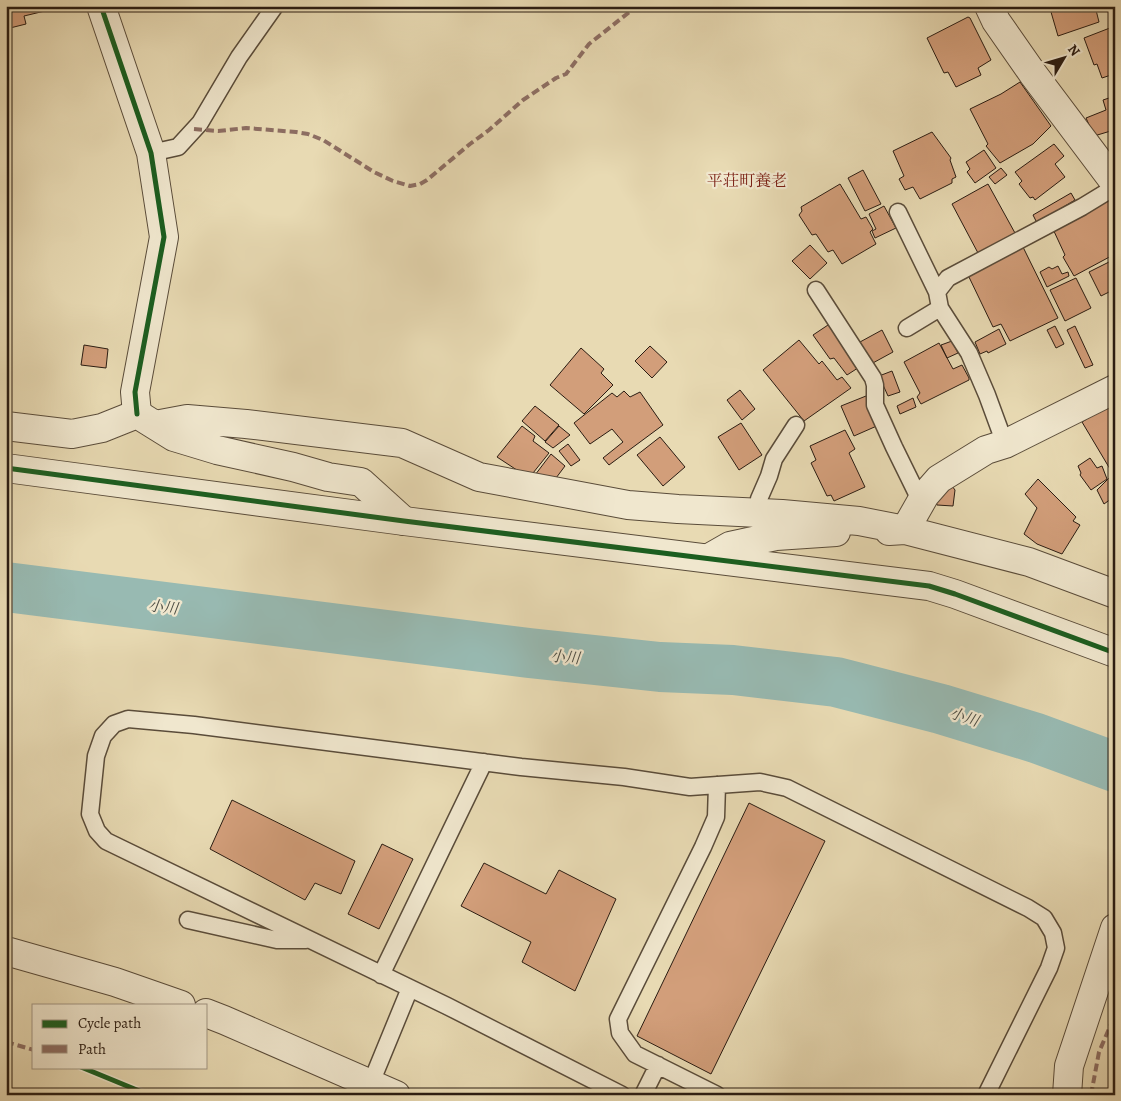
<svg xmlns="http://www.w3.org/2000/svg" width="1121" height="1101" font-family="Alegreya,'Noto Serif JP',serif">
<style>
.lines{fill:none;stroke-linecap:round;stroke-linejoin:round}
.river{stroke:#98bab2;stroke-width:50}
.building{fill:#d29e7a;stroke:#2a1c12}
.service-casing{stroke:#5a4c3a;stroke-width:19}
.minor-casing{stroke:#5a4c3a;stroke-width:30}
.tertiary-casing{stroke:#5a4c3a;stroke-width:30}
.service{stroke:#f0e7ce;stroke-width:16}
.minor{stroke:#f0e7ce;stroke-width:28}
.tertiary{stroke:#f0e7ce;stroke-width:28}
.quiet{stroke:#8d6e63;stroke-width:4;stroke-dasharray:8 4;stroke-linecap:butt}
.cycleway-casing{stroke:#f0e7ce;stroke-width:8}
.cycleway{stroke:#1b5e20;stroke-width:5}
.labels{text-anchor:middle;stroke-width:4.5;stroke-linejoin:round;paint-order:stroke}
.water-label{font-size:15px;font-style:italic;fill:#4b4b42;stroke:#f0e7ce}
.quarter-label{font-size:16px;fill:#7a1f14;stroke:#f0e7ce}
</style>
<rect width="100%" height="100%" fill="#e8dab3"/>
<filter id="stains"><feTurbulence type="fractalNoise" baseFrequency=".004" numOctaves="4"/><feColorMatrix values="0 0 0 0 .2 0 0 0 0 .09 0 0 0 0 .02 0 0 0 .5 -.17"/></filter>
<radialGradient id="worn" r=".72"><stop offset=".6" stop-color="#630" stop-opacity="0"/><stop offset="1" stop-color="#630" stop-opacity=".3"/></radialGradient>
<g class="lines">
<!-- river -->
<path class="river" d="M6,587L529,653L660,667L733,670L836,682L941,709L1036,738L1115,767"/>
</g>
<!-- building -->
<path class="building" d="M6,6H49V10L24,16L26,24L6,29Z
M1052,6H1095L1099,22L1058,36L1051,12L1053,11Z
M968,17L970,18L991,60L978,68L981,75L956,87L948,72L944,73L927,38Z
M1115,26V76L1114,74L1102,78L1097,64L1094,65L1084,38Z
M1020,82L1051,126L1033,144L1000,163L986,146L988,144L970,109L1001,94Z
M1115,96V131L1114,130L1094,136L1086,118L1106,110L1103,100Z
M932,132L951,158L950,160L956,177L952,179V183L920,199L913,187L905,190L899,179L904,176L893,151Z
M1054,144L1064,156L1055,164L1065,177L1035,200L1033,197L1030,198L1019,184L1022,181L1015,172Z
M984,150L996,168L975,183L967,172L970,169L966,162Z
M1001,168L1007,175L995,184L989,177Z
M863,170L881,204L865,211L848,178Z
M840,184L861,219L866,217L873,229L870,232L876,244L842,264L833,250L828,252L816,234L812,235L799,215L802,211L801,207Z
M988,184L1015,233L978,253L952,204Z
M1071,193L1075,200L1037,223L1033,215Z
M1109,199L1115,203V254L1074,276L1063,257L1065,255L1052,227Z
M884,206L896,228L875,238L872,231L876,229L869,214Z
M1021,243L1058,318L1010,341L1001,324L993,327L968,275Z
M810,245L827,263L810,279L792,261Z
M1115,259V289L1101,296L1089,272Z
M1058,266L1062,274L1068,272L1069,276L1047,287L1040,272L1049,267L1052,269Z
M1076,278L1091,308L1065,321L1050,290Z
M831,323L861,366L847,375L834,358L830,359L813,335Z
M1055,326L1064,344L1056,348L1047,330Z
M1075,326L1093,365L1085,368L1067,330Z
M999,329L1006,344L988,353L987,351L980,354L975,342Z
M882,330L893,352L871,364L860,342Z
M799,340L819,364L822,361L837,380L842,377L851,388L804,421L763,370Z
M952,341L958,353L947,358L941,345Z
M939,343L953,369L962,365L969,378V380L921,404L917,397L920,393L904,362Z
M84,345L108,349L106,368L81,365Z
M650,346L667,362L652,378L635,361Z
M581,348L604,369L601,373L613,385L584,414L550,385Z
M892,371L900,392L888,396L879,376Z
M740,390L755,409L742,420L727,400Z
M624,391L630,397L640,392L663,425L609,465L603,458L623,442L612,429L590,444L574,423L612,393L617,397Z
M866,396L879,425L854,436L841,406Z
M913,398L916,407L900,414L897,406Z
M1115,401V496L1104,504L1097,490L1113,474L1082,422Z
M535,406L559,425L545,441L522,421Z
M741,423L762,455L739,470L718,437Z
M522,426L535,436L533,441L549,453L529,478L497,457Z
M559,426L570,435L553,448L545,442Z
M845,430L855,449L849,453L865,487L834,501L831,495L827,496L811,463L816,460L810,446Z
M660,437L685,467L663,486L637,455Z
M568,444L580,460L571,466L559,451Z
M551,454L565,466L550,486L535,475Z
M1090,458L1097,468L1102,466L1107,479L1091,490L1080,475L1081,473L1078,466Z
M1038,479L1076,517L1073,521L1080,525L1062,554L1037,544L1024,534L1037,508L1025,494Z
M952,486L955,490L953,506L937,505L935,501Z
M232,800L355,861L341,894L315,883L305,900L210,849Z
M749,803L825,841L711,1074L637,1036Z
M382,844L413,859L379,929L348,914Z
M484,863L546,894L559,870L616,899L575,991L522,962L531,942L461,906Z"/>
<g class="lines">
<defs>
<path id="service" d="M151,153L178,147L200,123L239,57L275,6
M898,212L937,292
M816,290L873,378L875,385V405L894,447L921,502
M907,328L940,308
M1005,444L987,395L969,353L940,308L937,292L948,278L1082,207L1105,193L1115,185
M758,512L759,499L769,476L774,459L796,425
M717,785L716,817L703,847L618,1019L620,1033L635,1054L717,1095
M188,920L277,940H306
M381,975L484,762
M371,1083L410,988
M622,1095L447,1006L106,841L97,831L90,814L96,756L103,736L114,724L128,719L194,725L521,767L624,777L690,787L760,782L787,788L1028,908L1044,918L1053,933L1056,948L1049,968L986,1095
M643,1095L658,1065"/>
<path id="minor" d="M989,6L996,21L1033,74L1115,183
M155,425L187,419L246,424L402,443L479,477L628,505L678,509L782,514L859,521L905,530L1029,562L1115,594
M6,426L72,434L102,428L137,414L174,437L217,450L293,467L328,477L361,482L404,521
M889,531L905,530L925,495L939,479L986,450L1005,444L1115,389
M709,558L730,546L776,536L836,532
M6,951L115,982L181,1005
M206,1013L224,1020L396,1095
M1067,1095L1069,1066L1115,928"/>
<path id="tertiary" d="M101,6L151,153L164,237L135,392L137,414
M6,468L404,521L929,586L955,594L1115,653"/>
</defs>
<!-- service casing -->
<use href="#service" class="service-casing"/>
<!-- minor casing -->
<use href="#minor" class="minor-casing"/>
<!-- tertiary casing -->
<use href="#tertiary" class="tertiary-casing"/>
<!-- service -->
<use href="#service" class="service"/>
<!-- minor -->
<use href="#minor" class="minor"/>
<!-- tertiary -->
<use href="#tertiary" class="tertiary"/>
<!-- quiet -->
<path class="quiet" d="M194,129L218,131L246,128L296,132L308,134L323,140L374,172L393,181L410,186L420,184L427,180L470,144L489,130L523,100L556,78L566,74L589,44L637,6
M6,1042L34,1050
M1091,1095L1099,1052L1115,1015"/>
<defs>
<path id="cycleway" d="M101,6L151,153L164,237L135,392L137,414
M6,468L404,521L929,586L955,594L1115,653
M81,1067L149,1095"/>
</defs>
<!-- cycleway casing -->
<use href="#cycleway" class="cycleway-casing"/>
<!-- cycleway -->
<use href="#cycleway" class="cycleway"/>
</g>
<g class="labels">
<!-- water labels -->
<g class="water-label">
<text transform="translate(163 607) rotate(7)" y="5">小川</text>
<text transform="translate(565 657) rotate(5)" y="5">小川</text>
<text transform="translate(964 717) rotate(18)" y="5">小川</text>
</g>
<!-- quarter labels -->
<g class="quarter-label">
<text x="747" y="186">平荘町養老</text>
</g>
</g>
<!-- margin -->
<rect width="1121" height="1101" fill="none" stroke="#e8dab3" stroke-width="25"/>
<rect x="8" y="8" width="1106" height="1086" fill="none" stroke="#2a1c12" stroke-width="2.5"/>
<rect x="12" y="12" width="1096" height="1076" fill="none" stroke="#2a1c12"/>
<!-- legend -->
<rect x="32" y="1004" width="175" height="65" fill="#f0e7ce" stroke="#a19683"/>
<rect x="42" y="1020" width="25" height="8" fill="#1b5e20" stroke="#a19683"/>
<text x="78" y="1028" font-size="15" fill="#2a1c12">Cycle path</text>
<rect x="42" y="1045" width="25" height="8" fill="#8d6e63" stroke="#a19683"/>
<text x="78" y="1054" font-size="15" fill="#2a1c12">Path</text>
<!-- north arrow -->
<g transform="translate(1064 58) rotate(52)" stroke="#f0e7ce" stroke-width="4" paint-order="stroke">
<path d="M0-4L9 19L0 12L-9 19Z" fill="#2a1c12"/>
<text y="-8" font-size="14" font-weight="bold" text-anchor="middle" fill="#2a1c12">N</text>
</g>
<rect width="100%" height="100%" filter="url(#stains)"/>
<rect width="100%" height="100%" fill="url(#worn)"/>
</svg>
